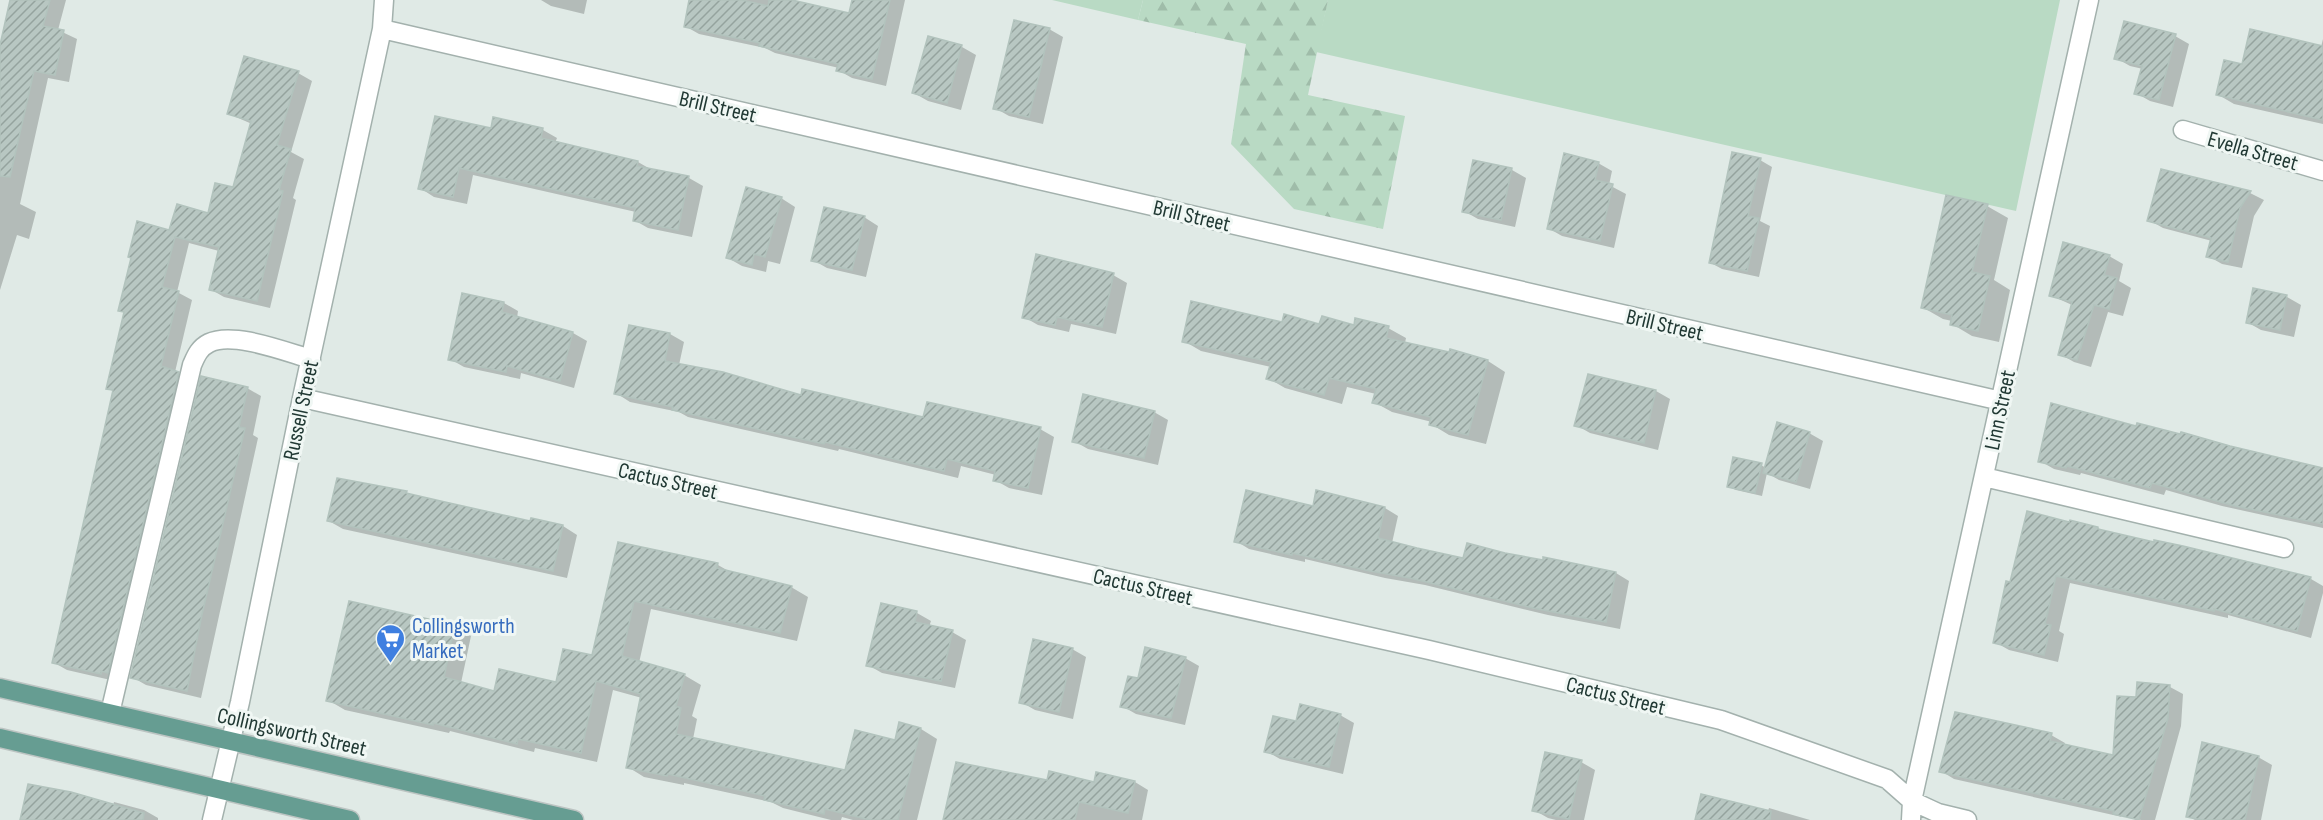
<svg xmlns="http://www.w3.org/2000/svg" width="2323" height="820" font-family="'Sofia Sans Condensed',sans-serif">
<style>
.green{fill:#b9dac4}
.forest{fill:url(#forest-firs)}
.shadow{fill:#0003}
.building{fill:url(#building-hatch);stroke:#b2c3bd;stroke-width:1.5}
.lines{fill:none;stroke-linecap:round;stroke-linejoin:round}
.minor-casing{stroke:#a3b1ad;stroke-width:21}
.major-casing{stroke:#bcc4c2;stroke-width:21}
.minor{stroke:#fff;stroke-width:18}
.major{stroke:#669d92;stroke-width:18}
.labels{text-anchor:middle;stroke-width:6;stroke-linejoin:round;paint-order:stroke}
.street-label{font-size:22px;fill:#213934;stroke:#f0f7f4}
.shop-label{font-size:22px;fill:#366cbe;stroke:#f0f7f4;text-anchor:start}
</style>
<defs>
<pattern id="forest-firs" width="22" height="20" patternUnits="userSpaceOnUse" patternTransform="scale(1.5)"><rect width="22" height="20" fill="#b9dac4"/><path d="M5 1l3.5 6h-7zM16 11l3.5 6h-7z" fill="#9fbca9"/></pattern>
<pattern id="building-hatch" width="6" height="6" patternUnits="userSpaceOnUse" patternTransform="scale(1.5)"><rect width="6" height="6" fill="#b8c7c2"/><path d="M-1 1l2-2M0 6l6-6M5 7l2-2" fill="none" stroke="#95a39e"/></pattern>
</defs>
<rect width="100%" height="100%" fill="#e0eae6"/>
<!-- green -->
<path class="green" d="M1052,0H1143L1138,20Z
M1328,0H2060L2016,211L1316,52Z"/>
<!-- forest -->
<path class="forest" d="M1143,0H1328L1308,95L1405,116L1383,229L1294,209L1231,144L1246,44L1138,20Z"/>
<!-- shadow -->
<path class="shadow" d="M12,0H66L58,30L77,39L69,82L48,78L20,204L36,212L29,239L17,235L0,290V50Z
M541,0H587L584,14L551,6Z
M691,0H785L850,15L854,0H905L886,86L852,78L838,70L839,68L775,53L765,48L699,34L685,26Z
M1049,29L1063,37L1043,124L1009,116L995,108Z
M2175,36L2189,44L2173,107L2150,101L2136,93L2143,69L2130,66L2116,58Z
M929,37L962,47L976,55L961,110L928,101L914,93Z
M2323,39V124L2234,104L2217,94L2243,66L2321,47Z
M298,73L312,81L291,152L304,159L293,198L296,200L270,308L224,297L210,289L219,251L189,243L177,292L192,300L175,372L192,381L115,681L67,670L53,662L114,392L108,388L125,313L120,310L170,231L209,215L234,188L252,124L229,114Z
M492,130H543L557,138L555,143L638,162L652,170L689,178L703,186L692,237L648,228L634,220L636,212L473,175L467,204L434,197L420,188Z
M1760,160L1772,167L1760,221L1770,226L1759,277L1722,269L1711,263Z
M1474,162L1512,170L1526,178L1515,227L1478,219L1464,211Z
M1598,163L1612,171L1609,185L1626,194L1614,248L1562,236L1548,228Z
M2162,171L2250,193L2264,200L2254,216L2242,268L2222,264L2208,256L2212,241L2163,228L2149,220Z
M781,198L795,207L780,264L768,261L766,272L742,266L728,258Z
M1987,206L2008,218L1994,280L2010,290L1999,342L1972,336L1952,324V321L1943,319L1922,307Z
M864,217L878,226L866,277L827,268L813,260Z
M2109,256L2123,264L2119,281L2131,288L2123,316L2108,312L2091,367L2074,362L2060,354L2072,305L2050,295Z
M1113,275L1127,283L1116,334L1071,324L1069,332L1038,325L1024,317Z
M2254,290L2287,297L2301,305L2294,337L2261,330L2247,322Z
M504,303L518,311L517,318L573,333L587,341L574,388L521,373L520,379L464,367L450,359Z
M1283,324L1388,328L1406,338L1405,343L1450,354L1451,351L1488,361L1505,372L1486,444L1449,435L1431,424L1432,422L1392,412L1374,402L1376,394L1347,387L1342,404L1285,388L1268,378L1271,367L1201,351L1184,341Z
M630,326L670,334L684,342L679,365L802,397L924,419L1040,429L1054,437L1042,495L1009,488L995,480L996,475L961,466L958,478L839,449L838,451L688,417L679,412L630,402L616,393Z
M1589,376L1656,391L1670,399L1658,450L1590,433L1576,425Z
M247,388L261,396L253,435L258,438L201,698L146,685L132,677Z
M1154,412L1168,420L1158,465L1088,449L1074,441Z
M2137,428L2323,469V528L2222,506L2166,490L2164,495L2081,473L2080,475L2054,469L2040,461Z
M1809,433L1823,441L1810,489L1779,480L1767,473L1762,496L1736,490L1729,487L1761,465L1766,468Z
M406,492L413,496L531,522L532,520L563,526L577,535L567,578L343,529L329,521Z
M1315,508H1385L1398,516L1392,543L1464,560L1505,555L1544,562L1545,559L1616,573L1629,581L1620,629L1548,615L1425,585L1385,578L1305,559V562L1249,549L1236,541Z
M2070,524L2098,528L2104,532L2155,544L2183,547L2311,579L2323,586V593L2311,638L2228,615V618L2070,583L2059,631L2064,634L2058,662L2009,650L1995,642L2011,584Z
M619,543L718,565L732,573L791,587L808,597L797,641L651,609L639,663L684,675L701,685L692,716L697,719L693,739L846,772L896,742L900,724L921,729L937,739L917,820H853L842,817L841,820H831L783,808L771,802L684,783V785L644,777L628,767L642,698L613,690L597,762L535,748L534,752L450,731L449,733L345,710L328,700L455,626L471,636L461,683L496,693L557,684L593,657Z
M917,613L931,621L929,627L952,632L966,640L955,688L882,673L868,665Z
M1072,649L1086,657L1073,719L1035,710L1021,702Z
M1185,658L1199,666L1185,725L1136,714L1122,706L1139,680Z
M2170,687L2183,694L2181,726L2155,820H2141L2119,814L2122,817L1954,779L1941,771L2051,735L2065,743L2064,746L2115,757L2137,699Z
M1340,715L1354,723L1343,774L1280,759L1266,751Z
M2258,757L2272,765L2261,820H2195L2188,816Z
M1581,762L1595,770L1584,820H1556L1548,818L1534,810Z
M1048,782L1095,784L1135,782L1148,790L1142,820H945Z
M114,802L144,810L158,818V820H21L113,806Z
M1769,808L1810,820H1697L1768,811Z"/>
<!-- building -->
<path class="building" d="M10,0H50L43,26L64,30L55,75L34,71L10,177L0,176V45Z
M689,0H742L768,6L769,0H792L849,13L852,0H890L872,79L836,71L838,64L759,46L760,43L684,27Z
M1014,20L1050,28L1029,117L993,109Z
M2124,21L2176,34L2159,100L2134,94L2142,66L2114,59Z
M2250,29L2323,46V120L2216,95L2224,60L2242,64Z
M928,36L962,45L947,103L912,93Z
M244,56L299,71L277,145L291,149L279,190L283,191L257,301L209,290L219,247L175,237L162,287L179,291L161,366L179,372L108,673L101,671V674L52,663L113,390L106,389L124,312L118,311L131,258L128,257L137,221L169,230L177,204L208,213L215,183L233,187L251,121L227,114Z
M435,116L491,128L493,117L543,128L541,138L638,161L637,166L689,176L678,230L633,221L635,208L459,168L453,197L418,189Z
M1732,152L1761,158L1748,216L1759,218L1747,271L1709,263Z
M1564,153L1599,162L1595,180L1613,184L1600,241L1547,229Z
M1473,160L1512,168L1501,220L1462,212Z
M2161,169L2251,191L2240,208L2228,262L2206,257L2211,238L2147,221Z
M746,187L782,197L765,257L754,254L752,265L726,258Z
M1946,195L1988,204L1972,272L1990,276L1978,331L1950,325L1952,315L1921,308Z
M824,207L865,216L852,270L811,261Z
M2063,242L2110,255L2104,275L2117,278L2109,309L2094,305L2077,360L2058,355L2072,302L2049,296Z
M1036,254L1114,273L1102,327L1057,317L1055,325L1022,318Z
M2253,288L2287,295L2280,330L2246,323Z
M462,293L504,302L502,312L573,332L560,381L507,366L506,372L448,360Z
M1191,301L1282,322L1284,314L1319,324L1322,316L1354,325L1355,318L1389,326L1386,338L1449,352L1450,349L1488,360L1468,435L1429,425L1431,417L1372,403L1376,389L1329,378L1324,395L1266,379L1271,362L1182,342Z
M629,325L670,333L665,361L723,372L801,395L802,389L923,417L927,402L1041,427L1028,488L993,481L995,471L947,459L944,471L825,442L824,444L672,410L673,407L614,394Z
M1588,374L1656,390L1644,443L1574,426Z
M201,376L248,387L239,427L245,428L201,619L187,691L130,678Z
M1083,394L1155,411L1144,458L1072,442Z
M2051,403L2136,426L2137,423L2180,434L2181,432L2230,446L2323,468V524L2235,506L2152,483L2150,488L2067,466L2066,468L2038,462Z
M1777,422L1810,432L1796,482L1763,473Z
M1733,457L1762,463L1755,493L1727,487Z
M337,478L407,491L406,493L445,502L530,521L531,518L563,525L553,571L327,521Z
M1246,490L1313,506L1316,490L1385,507L1378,538L1417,548L1463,558L1467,543L1505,553L1543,560V557L1616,572L1606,622L1533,608L1410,578L1370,571L1292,553V555L1234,542Z
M2027,511L2069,522L2070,520L2098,527V529L2154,542V540L2183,546L2311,577L2297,631L2214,609V611L2056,576L2045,624L2051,625L2044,655L1993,643L2006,581L2010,582Z
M618,542L718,563L717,568L792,586L780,633L634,601L622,656L685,674L676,706L681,708L676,734L845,770L855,730L895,740L899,722L921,728L898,820H870L825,809L824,814L764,800L765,796L668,774L667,776L626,768L641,694L596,681L581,753L518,739L517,744L433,723V725L326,701L349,601L455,625L444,677L494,691L499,669L556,682L563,649L592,655Z
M881,603L917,611L915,622L953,630L941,681L866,666Z
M1033,639L1073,648L1059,712L1019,703Z
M1145,647L1186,657L1171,718L1120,707L1128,676L1138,678Z
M2137,682L2170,685L2168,718L2139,820L2113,814L2114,811L1939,772L1955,712L2052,733L2050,741L2113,755L2117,696L2136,697Z
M1300,704L1341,714L1329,767L1264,752L1273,716L1296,721Z
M2202,742L2259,756L2245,820H2202L2186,817Z
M1545,752L1582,760L1569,819L1532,811Z
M956,762L1047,780L1049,771L1094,782L1096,772L1135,781L1128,813L1079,802L1075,820H943Z
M28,784L71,792L144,813L143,820H20Z
M1701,794L1771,811L1770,820H1695Z"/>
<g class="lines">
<defs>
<path id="minor" d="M382,29L2001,401
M2183,130L2323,171
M302,398L1429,650L1721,720L1887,779L1912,801L1938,813L1967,820
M1984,477L2284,548
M110,713L192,365C196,356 199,348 209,343C233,331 286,352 311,359
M212,820L240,702L302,398L382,29L384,0
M1911,820L1912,801L2089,0"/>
<path id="major" d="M0,688L574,820
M0,738L350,820"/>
</defs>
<!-- minor casing -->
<use href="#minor" class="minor-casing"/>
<!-- major casing -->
<use href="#major" class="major-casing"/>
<!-- minor -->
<use href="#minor" class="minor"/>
<!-- major -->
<use href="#major" class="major"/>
</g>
<!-- icons -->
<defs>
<symbol id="supermarket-pin" viewBox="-11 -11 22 30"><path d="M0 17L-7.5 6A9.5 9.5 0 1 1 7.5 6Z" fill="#3f7fe0" stroke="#f0f7f4"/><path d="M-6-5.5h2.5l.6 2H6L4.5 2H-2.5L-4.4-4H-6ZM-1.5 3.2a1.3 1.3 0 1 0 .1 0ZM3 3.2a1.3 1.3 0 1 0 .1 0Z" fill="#fff"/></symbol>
</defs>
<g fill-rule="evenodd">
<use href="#supermarket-pin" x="374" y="622" width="33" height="45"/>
</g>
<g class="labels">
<!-- street labels -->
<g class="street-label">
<text transform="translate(718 106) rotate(13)" y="8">Brill Street</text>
<text transform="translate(2253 150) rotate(16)" y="8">Evella Street</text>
<text transform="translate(1192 215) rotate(13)" y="8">Brill Street</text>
<text transform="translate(1665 324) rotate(13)" y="8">Brill Street</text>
<text transform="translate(300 410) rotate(-78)" y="8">Russell Street</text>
<text transform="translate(1999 410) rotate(-78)" y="8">Linn Street</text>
<text transform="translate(668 480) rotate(13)" y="8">Cactus Street</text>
<text transform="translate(1143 586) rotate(13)" y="8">Cactus Street</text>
<text transform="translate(1616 695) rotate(14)" y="8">Cactus Street</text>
<text transform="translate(292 731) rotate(13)" y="8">Collingsworth Street</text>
</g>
<!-- shop labels -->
<g class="shop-label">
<text x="412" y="633">Collingsworth<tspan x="412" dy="25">Market</tspan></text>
</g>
</g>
</svg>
